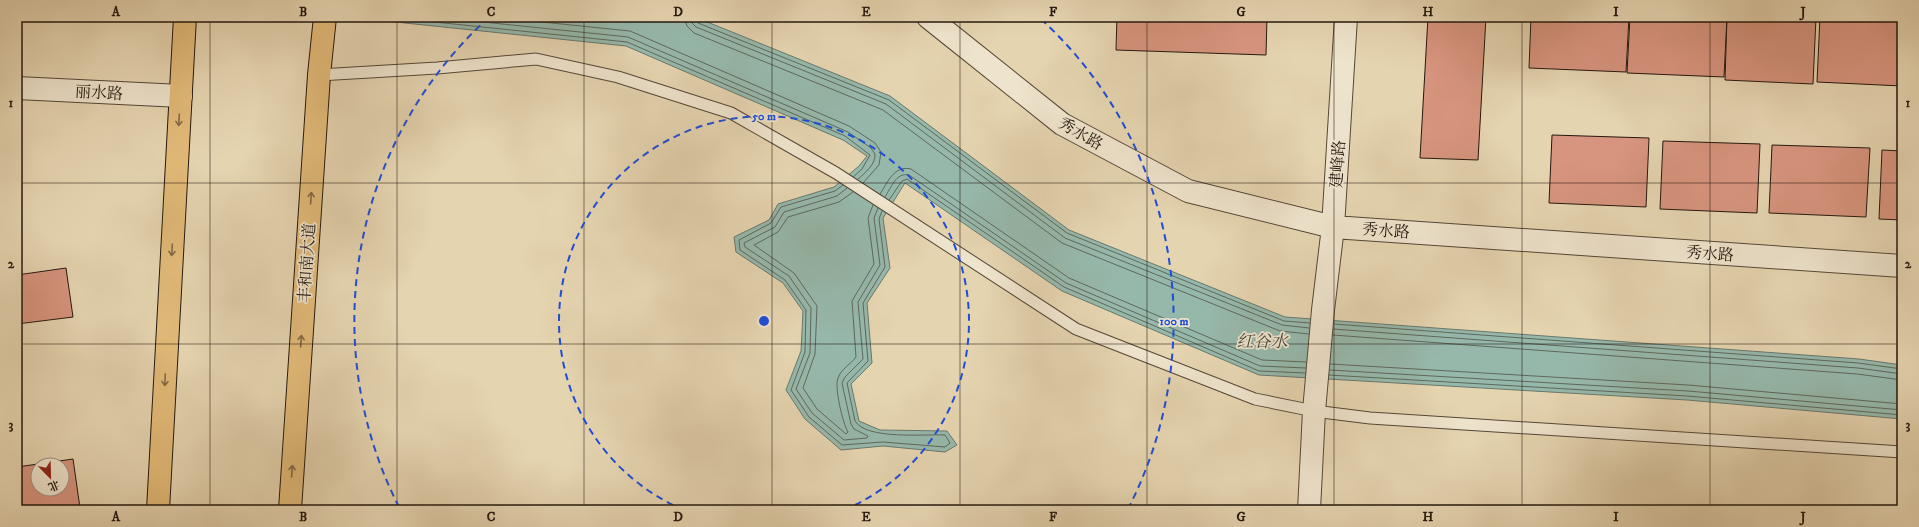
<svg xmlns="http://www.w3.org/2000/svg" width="1919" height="527" font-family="'IM FELL DW Pica','Noto Serif SC',serif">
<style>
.water{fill:#96b8ab;stroke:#69786c}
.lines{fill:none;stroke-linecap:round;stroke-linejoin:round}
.shore{stroke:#5e685c;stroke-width:1}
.building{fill:#d7947e;stroke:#25180e;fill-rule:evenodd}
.service-casing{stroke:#554736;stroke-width:13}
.minor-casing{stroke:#554736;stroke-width:24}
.primary-casing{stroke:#25180e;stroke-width:24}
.service{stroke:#eee3cc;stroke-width:11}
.minor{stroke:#eee3cc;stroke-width:22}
.primary{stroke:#e2ba78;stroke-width:22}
.oneway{stroke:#846943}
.grid{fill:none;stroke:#25180e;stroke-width:1;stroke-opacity:0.55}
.ring{fill:none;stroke:#1d4ed8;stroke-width:2;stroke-dasharray:7 5}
.labels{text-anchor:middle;stroke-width:3.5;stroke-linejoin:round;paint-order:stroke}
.street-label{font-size:16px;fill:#25180e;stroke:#eee3cc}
.water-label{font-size:17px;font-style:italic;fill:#47483d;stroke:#eee3cc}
.centre{fill:#1d4ed8;stroke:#eee3cc;stroke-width:2}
.ring-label{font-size:12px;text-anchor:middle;font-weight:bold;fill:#1d4ed8;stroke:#eee3cc;stroke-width:3.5;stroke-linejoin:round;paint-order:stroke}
.neatline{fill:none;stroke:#25180e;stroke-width:1.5}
.grid-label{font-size:13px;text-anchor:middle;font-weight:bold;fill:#25180e}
</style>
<rect width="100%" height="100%" fill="#e5d4b0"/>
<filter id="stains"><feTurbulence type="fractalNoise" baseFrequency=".005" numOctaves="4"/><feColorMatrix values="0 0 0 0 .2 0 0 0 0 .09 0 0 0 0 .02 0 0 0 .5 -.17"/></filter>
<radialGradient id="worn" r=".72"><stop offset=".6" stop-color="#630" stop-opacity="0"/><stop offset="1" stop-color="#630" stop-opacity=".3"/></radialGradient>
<!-- water -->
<path class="water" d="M347,17H695L890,96L1069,230L1285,317L1859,359L1902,365V419L1687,400L1259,375L1062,291L905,183L883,218L890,268L867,303L872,363L851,384L859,421L880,430L947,431L957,445L945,452L883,446L841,450L805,419L786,390L801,351L803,311L783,283L736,252L734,237L769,220L778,204L834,187L859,166L867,156L843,140L626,46Z"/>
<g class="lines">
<!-- shore -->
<path class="shore" d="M386,17L627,42L845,136L870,155L862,169L853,177
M435,17L628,37L848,132L871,148L875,154C876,164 865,173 858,179
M493,17L630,31L849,126L875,143L881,152L879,165L863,183
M684,17L687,26L694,33L883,110L1062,243L1280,331L1309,334
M690,17L692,23L696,27L886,104L1065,238L1282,325L1309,328
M695,17L698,23L889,100L1067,233L1284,321L1310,323
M843,185L835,191L781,207L771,223L739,240L740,250L785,280L806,310L805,352L791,390L809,417L842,445L883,442L945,447L950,443L945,435C925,434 866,440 855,421L847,383L868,361L863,303L885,267L879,219L882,211
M847,188L837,196L784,212L775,227L744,243L745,247L789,276L811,308L810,353L796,389L812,413L844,440L867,438L868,436L854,429L851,424L842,383L845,377L863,359L858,302L880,265L874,218L878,208
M853,192L839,202L788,217L778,232L754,245L794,273L817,306L815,354L803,388L817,409L846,434L848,432C843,424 834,387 838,378C841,369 851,364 856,357L852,301L874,264L868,218L873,205
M880,194C888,182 894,165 911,169L1069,278L1262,360L1306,362
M885,197C891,188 896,172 909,175L1066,283L1260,366L1306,368
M889,200L902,181L907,179L1064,287L1259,371L1305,373
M1334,324L1858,363L1902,369
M1333,329L1858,368L1902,374
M1333,335L1857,374L1902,380
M1330,364L1688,385L1902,404
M1330,370L1688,391L1902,410
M1329,375L1687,396L1902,415"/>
</g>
<!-- building -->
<path class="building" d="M1117,17H1267L1266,55L1116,50Z
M1428,17H1486L1478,160L1420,158Z
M1531,17H1629L1626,72L1529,68Z
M1630,17H1727L1724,77L1627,73Z
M1727,17H1816L1813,84L1725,80Z
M1820,17H1902V86L1817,82Z
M1552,135L1649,138L1646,207L1549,203Z
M1663,141L1760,144L1757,213L1660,209Z
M1772,145L1870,148L1866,217L1769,213Z
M1882,150L1902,151V220L1879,219Z
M66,268L73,317L17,324V275Z
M73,459L80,508L63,510H17V467ZM38,465H62V489H38Z"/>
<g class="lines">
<defs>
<path id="service" d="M319,75L437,68L536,59L618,77L731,113L836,173L1076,329L1255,399L1314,411L1370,418L1902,452"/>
<path id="minor" d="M928,17L1062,124L1188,191L1333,227L1902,266
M17,88L181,96
M1309,510L1314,411L1323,310L1333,227L1346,17"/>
<path id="primary" d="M158,510L185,17
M290,510L319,75L325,17"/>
</defs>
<!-- service casing -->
<use href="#service" class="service-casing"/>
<!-- minor casing -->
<use href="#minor" class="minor-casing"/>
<!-- primary casing -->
<use href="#primary" class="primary-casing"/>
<!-- service -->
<use href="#service" class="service"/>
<!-- minor -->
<use href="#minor" class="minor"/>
<!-- primary -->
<use href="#primary" class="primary"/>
</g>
<!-- one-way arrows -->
<defs><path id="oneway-shaft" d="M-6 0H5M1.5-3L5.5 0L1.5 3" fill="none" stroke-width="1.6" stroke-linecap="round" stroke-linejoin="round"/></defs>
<g class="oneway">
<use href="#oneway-shaft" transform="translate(179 120) rotate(93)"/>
<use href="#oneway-shaft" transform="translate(311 198) rotate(-86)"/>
<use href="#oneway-shaft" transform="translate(172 250) rotate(93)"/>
<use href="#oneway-shaft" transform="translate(301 341) rotate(-86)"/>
<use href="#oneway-shaft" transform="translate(165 380) rotate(93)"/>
<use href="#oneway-shaft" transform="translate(292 471) rotate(-86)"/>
</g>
<!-- grid -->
<path class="grid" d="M210,17V510M397,17V510M584,17V510M772,17V510M960,17V510M1147,17V510M1334,17V510M1522,17V510M1710,17V510M17,183H1902M17,344H1902"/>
<!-- distance rings -->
<g class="ring">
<path d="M684 510A205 205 0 1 1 844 510"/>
<path d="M399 507A410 410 0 0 1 487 19M1041 19A410 410 0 0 1 1129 507"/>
</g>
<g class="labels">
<!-- street labels -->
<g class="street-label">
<text transform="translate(99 92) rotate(3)" y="6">丽水路</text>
<text transform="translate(1081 133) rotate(30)" y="6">秀水路</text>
<text transform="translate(1337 164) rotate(-86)" y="6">建峰路</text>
<text transform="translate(1386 230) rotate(4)" y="6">秀水路</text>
<text transform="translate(1710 253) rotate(4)" y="6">秀水路</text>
<text transform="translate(306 263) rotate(-86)" y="6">丰和南大道</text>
</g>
<!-- water labels -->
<g class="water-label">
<text x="1262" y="347">红谷水</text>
</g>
</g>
<circle cx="764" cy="321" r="6" class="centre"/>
<g class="ring-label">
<text x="764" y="120">50 m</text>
<text x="1174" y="325">100 m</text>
</g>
<!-- margin -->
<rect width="1919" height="527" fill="none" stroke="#e5d4b0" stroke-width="44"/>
<!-- north arrow -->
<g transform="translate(50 477) rotate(157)"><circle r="19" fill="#eee3cc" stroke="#9e9280"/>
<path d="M0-3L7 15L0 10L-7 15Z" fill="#8f2418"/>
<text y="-6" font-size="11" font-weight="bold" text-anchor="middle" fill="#25180e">北</text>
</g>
<rect x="22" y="22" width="1875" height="483" class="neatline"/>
<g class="grid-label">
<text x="116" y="16">A</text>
<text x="303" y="16">B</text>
<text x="491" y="16">C</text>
<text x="678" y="16">D</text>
<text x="866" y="16">E</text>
<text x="1053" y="16">F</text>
<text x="1241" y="16">G</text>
<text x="1428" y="16">H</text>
<text x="1616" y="16">I</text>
<text x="1803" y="16">J</text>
<text x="11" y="107">1</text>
<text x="1908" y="107">1</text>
<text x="11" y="268">2</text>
<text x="1908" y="268">2</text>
<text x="11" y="429">3</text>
<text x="1908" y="429">3</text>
<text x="116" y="521">A</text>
<text x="303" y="521">B</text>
<text x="491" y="521">C</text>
<text x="678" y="521">D</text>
<text x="866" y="521">E</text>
<text x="1053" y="521">F</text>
<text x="1241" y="521">G</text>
<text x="1428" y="521">H</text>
<text x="1616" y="521">I</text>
<text x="1803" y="521">J</text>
</g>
<rect width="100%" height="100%" filter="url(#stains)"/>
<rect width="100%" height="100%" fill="url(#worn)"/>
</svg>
